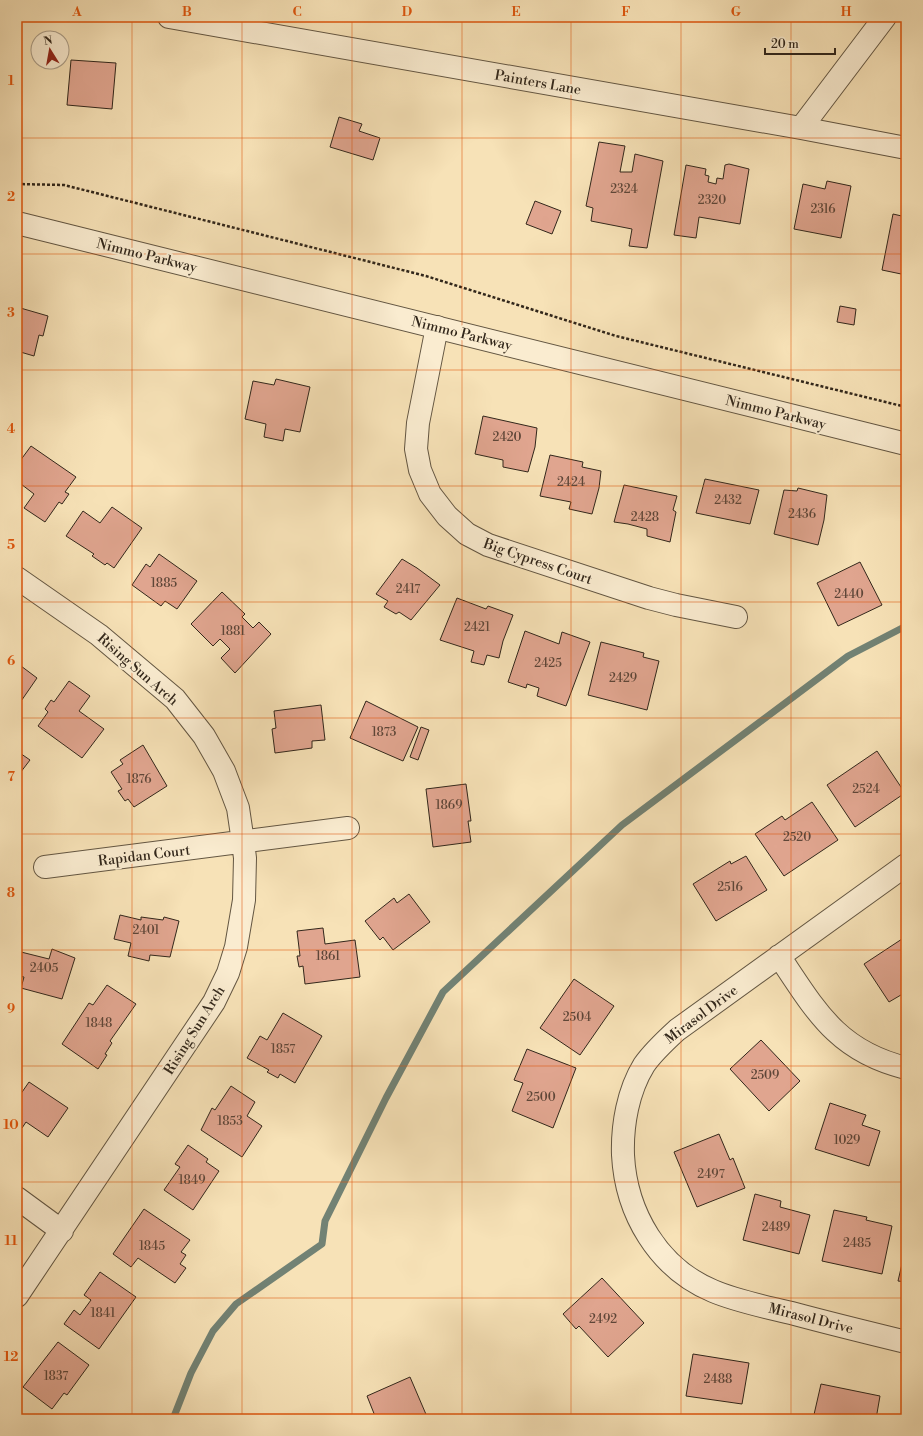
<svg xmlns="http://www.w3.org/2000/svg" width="923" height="1436" font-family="'Libre Bodoni',serif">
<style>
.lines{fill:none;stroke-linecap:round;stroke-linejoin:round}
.stream{stroke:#728274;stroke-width:7}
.building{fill:#e0a58f;stroke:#32271b}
.minor-casing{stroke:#635642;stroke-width:24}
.tertiary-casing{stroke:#635642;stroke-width:24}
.path{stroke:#32271b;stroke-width:2.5;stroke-dasharray:3 2;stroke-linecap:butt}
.minor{stroke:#faecd0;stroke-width:22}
.tertiary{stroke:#faecd0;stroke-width:22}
.grid{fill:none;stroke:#df560d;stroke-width:1;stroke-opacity:0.55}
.labels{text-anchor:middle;stroke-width:4;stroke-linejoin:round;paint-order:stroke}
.number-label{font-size:12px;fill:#5e4638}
.street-label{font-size:14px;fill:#32271b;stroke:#faecd0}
.neatline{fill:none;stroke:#df560d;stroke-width:1.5}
.grid-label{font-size:13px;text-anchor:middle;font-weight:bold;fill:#df560d}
</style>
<rect width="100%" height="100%" fill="#f7e2b7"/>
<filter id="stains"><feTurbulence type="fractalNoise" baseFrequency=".005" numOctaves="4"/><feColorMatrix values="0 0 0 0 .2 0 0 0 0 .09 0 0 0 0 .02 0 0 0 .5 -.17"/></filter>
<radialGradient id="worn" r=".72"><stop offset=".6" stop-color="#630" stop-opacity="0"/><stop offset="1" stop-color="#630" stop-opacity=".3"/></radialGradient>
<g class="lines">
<!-- stream -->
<path class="stream" d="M173,1419L191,1373L213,1331L236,1304L322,1244L325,1221L386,1098L443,992L622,825L848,656L906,626"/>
</g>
<!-- building -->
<path class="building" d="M71,60L116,63L112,109L67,105Z
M339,117L362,124L359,131L380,138L373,160L330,147Z
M599,142L625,146L620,172H632L635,154L663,161L647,248L629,246L632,229L591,221L593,208L586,206Z
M729,164L749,169L740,224L699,217L696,238L674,235L686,165L706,169L705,175L709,176L708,182L716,184L717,178L723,179L725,165Z
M827,181L851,186L841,238L794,229L803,184L825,189Z
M535,201L561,211L552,234L526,224Z
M893,214L906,217V275L882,270Z
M840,306L856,309L854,325L837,322Z
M17,307L48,316L43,336L39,335L34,356L17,351Z
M276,379L310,387L300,432L285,429L283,441L264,437L266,424L245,419L253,381L274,385Z
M483,416L537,428L535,447L528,472L503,467V460L475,454Z
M31,446L76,477L65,492L69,494L62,504L59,502L45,522L24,508L34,494L17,481V465Z
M550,455L583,462L582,467L601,471L599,488L592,514L569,509L571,502L540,496Z
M705,479L759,490L750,524L696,513Z
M624,485L677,496L673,510L676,512L670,542L647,536V529L628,524L614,522Z
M798,488L827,495L824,520L818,545L774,534L784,490L797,491Z
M112,507L142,528L114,568L107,563L105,565L92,556L94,554L66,536L83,511L100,523Z
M159,554L197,581L177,609L165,601L161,606L132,585L146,564L150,567Z
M402,559L417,568L440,585L411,620L399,612L396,614L384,607L388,601L376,594Z
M860,562L882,605L838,626L817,583Z
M222,592L245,614L242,617L253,628L259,622L271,634L235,673L221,658L230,649L220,639L213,646L191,624Z
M457,598L486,609L488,606L513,615L503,641L499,658L487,655L484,665L471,662L474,651L440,640Z
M525,631L559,644L562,632L590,642L566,706L537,696L539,688L527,684L526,688L508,682Z
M601,642L644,653L643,657L659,661L647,710L588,695Z
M17,663L37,678L17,707Z
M69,681L90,696L79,711L104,729L82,758L38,726L48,712L45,709L51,700L54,702Z
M366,701L418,727L403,761L350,738Z
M321,705L325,740L312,741V748L275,753L272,729L276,728L274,711Z
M421,727L429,730L418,760L410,757Z
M143,745L167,786L134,807L128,799L125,801L118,791L122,789L111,772L123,764L120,760Z
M17,751L30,760L17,777Z
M877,751L905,793L855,827L827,785Z
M466,784L471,821H468L471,842L433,847L426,789Z
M812,802L838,840L784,876L755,834L782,816L785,820Z
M746,856L767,890L716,921L693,884L730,861L731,864Z
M409,894L430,922L393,950L383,937L380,940L365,921L394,898L397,903Z
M120,915L141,920V917L163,920L164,917L179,921L170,957L150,955L149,961L128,956L131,943L114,939Z
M323,928L325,944L355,940L360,977L305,984L303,966L299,967L297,956H300L297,931Z
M902,939L906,946V992L889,1002L864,964Z
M52,949L75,958L62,999L21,988L24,977L17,976V951L49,959Z
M574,979L614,1006L580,1055L540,1028Z
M107,985L136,1004L110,1041L112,1043L105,1054L107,1055L98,1069L62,1044L89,1003L93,1005Z
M283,1013L322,1036L295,1083L280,1074L278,1078L267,1072L269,1070L247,1058L260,1036L267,1040Z
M761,1040L800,1081L769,1111L730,1069Z
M527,1049L576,1068L553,1128L512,1111L523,1083L514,1080Z
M29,1082L68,1108L48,1137L26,1122L22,1128L17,1124V1093L20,1095Z
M231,1086L255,1102L247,1116L262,1126L242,1157L201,1130L212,1108L215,1110Z
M830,1103L866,1115L862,1125L880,1131L869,1166L815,1149Z
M719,1134L730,1160L733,1158L745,1188L697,1207L674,1152Z
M188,1145L208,1159L206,1162L219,1171L193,1210L164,1190L180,1167L175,1164Z
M755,1194L781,1201L780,1207L810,1215L799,1254L743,1240Z
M144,1209L190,1240L181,1252L186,1255L180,1264L186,1268L175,1283L138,1258L131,1267L113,1254Z
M834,1210L867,1217L866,1220L892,1226L882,1274L822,1261Z
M906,1247V1282L898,1281Z
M100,1272L136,1297L99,1349L64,1324L74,1310L80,1315L91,1300L84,1295Z
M602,1278L644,1323L608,1357L579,1326L576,1329L563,1314Z
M58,1342L89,1365L67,1395L64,1393L52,1409L23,1387Z
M693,1354L749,1363L742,1404L686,1396Z
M410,1377L428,1419H367L375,1416L367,1396Z
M821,1384L880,1396L876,1419H813Z"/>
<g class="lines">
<defs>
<path id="minor" d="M169,17L801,128L906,148
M801,128L885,17
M437,327L418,423L416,449L420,470L430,494L447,516L467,534L488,545L649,598L676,605L736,617
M17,578L99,635L175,699L204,736L224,771L238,808L243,842L245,858L244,900L236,947L228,973L214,1002L17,1296
M906,865L677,1030C665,1041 653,1052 644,1065C628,1091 622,1125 623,1155C626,1213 658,1268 713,1291C739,1302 767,1307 795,1314C832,1324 869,1333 906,1342
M45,867L348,828
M779,956C816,1011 837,1051 906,1068
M17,1198L62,1231"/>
<path id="tertiary" d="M17,223L906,444"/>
</defs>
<!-- minor casing -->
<use href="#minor" class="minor-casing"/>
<!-- tertiary casing -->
<use href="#tertiary" class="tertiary-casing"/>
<!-- path -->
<path class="path" d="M17,184L64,185L426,276L616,336L906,407"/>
<!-- minor -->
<use href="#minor" class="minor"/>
<!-- tertiary -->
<use href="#tertiary" class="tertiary"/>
</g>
<!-- grid -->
<path class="grid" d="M132,17V1419M242,17V1419M352,17V1419M462,17V1419M571,17V1419M681,17V1419M791,17V1419M17,138H906M17,254H906M17,370H906M17,486H906M17,602H906M17,718H906M17,834H906M17,950H906M17,1066H906M17,1182H906M17,1298H906"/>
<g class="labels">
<!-- number labels -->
<g class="number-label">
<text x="624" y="193">2324</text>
<text x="712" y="204">2320</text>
<text x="823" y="213">2316</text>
<text x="507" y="441">2420</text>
<text x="571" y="486">2424</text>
<text x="728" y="504">2432</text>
<text x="802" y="518">2436</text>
<text x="645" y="521">2428</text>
<text x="164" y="587">1885</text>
<text x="408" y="593">2417</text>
<text x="849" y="598">2440</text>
<text x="477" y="631">2421</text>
<text x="233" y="635">1881</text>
<text x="548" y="667">2425</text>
<text x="623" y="682">2429</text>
<text x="384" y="736">1873</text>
<text x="139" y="783">1876</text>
<text x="866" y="793">2524</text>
<text x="449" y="809">1869</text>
<text x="797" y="841">2520</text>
<text x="730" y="891">2516</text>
<text x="146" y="934">2401</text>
<text x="328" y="960">1861</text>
<text x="44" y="972">2405</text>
<text x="577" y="1021">2504</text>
<text x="99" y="1027">1848</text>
<text x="283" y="1053">1857</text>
<text x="765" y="1079">2509</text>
<text x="541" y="1101">2500</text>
<text x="230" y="1125">1853</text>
<text x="847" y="1144">1029</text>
<text x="711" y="1178">2497</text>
<text x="192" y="1184">1849</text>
<text x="776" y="1231">2489</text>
<text x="857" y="1247">2485</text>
<text x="152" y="1250">1845</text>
<text x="103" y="1317">1841</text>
<text x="603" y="1323">2492</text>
<text x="56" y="1380">1837</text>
<text x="718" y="1383">2488</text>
</g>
<!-- street labels -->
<g class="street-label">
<text transform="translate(538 82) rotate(10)" y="5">Painters Lane</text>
<text transform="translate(147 255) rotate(14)" y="5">Nimmo Parkway</text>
<text transform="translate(462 333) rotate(14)" y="5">Nimmo Parkway</text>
<text transform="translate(776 412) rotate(14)" y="5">Nimmo Parkway</text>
<text transform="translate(538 561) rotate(19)" y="5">Big Cypress Court</text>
<text transform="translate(138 669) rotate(41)" y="5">Rising Sun Arch</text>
<text transform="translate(144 855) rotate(-7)" y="5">Rapidan Court</text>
<text transform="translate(701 1014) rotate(-37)" y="5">Mirasol Drive</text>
<text transform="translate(194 1030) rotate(-58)" y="5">Rising Sun Arch</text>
<text transform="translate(811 1318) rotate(14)" y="5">Mirasol Drive</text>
</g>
</g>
<!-- margin -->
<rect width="923" height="1436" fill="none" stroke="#f7e2b7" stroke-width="44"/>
<!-- north arrow -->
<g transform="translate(50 50) rotate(349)"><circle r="19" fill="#faecd0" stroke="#aa9d88"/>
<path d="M0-3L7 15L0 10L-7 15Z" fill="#8f2418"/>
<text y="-6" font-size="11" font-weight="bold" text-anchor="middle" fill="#32271b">N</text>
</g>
<!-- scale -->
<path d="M765 48v6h70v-6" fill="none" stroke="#32271b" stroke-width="2"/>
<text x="771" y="48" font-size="12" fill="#32271b" stroke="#faecd0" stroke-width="3" paint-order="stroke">20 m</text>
<rect x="22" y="22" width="879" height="1392" class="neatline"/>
<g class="grid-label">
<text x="77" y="16">A</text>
<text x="187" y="16">B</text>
<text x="297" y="16">C</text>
<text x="407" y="16">D</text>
<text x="516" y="16">E</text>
<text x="626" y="16">F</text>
<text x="736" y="16">G</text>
<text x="846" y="16">H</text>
<text x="11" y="85">1</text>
<text x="11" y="201">2</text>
<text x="11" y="317">3</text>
<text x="11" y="433">4</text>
<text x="11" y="549">5</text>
<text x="11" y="665">6</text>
<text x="11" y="781">7</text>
<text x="11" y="897">8</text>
<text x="11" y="1013">9</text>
<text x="11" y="1129">10</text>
<text x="11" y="1245">11</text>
<text x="11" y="1361">12</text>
</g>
<rect width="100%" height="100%" filter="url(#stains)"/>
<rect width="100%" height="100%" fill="url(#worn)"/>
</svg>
